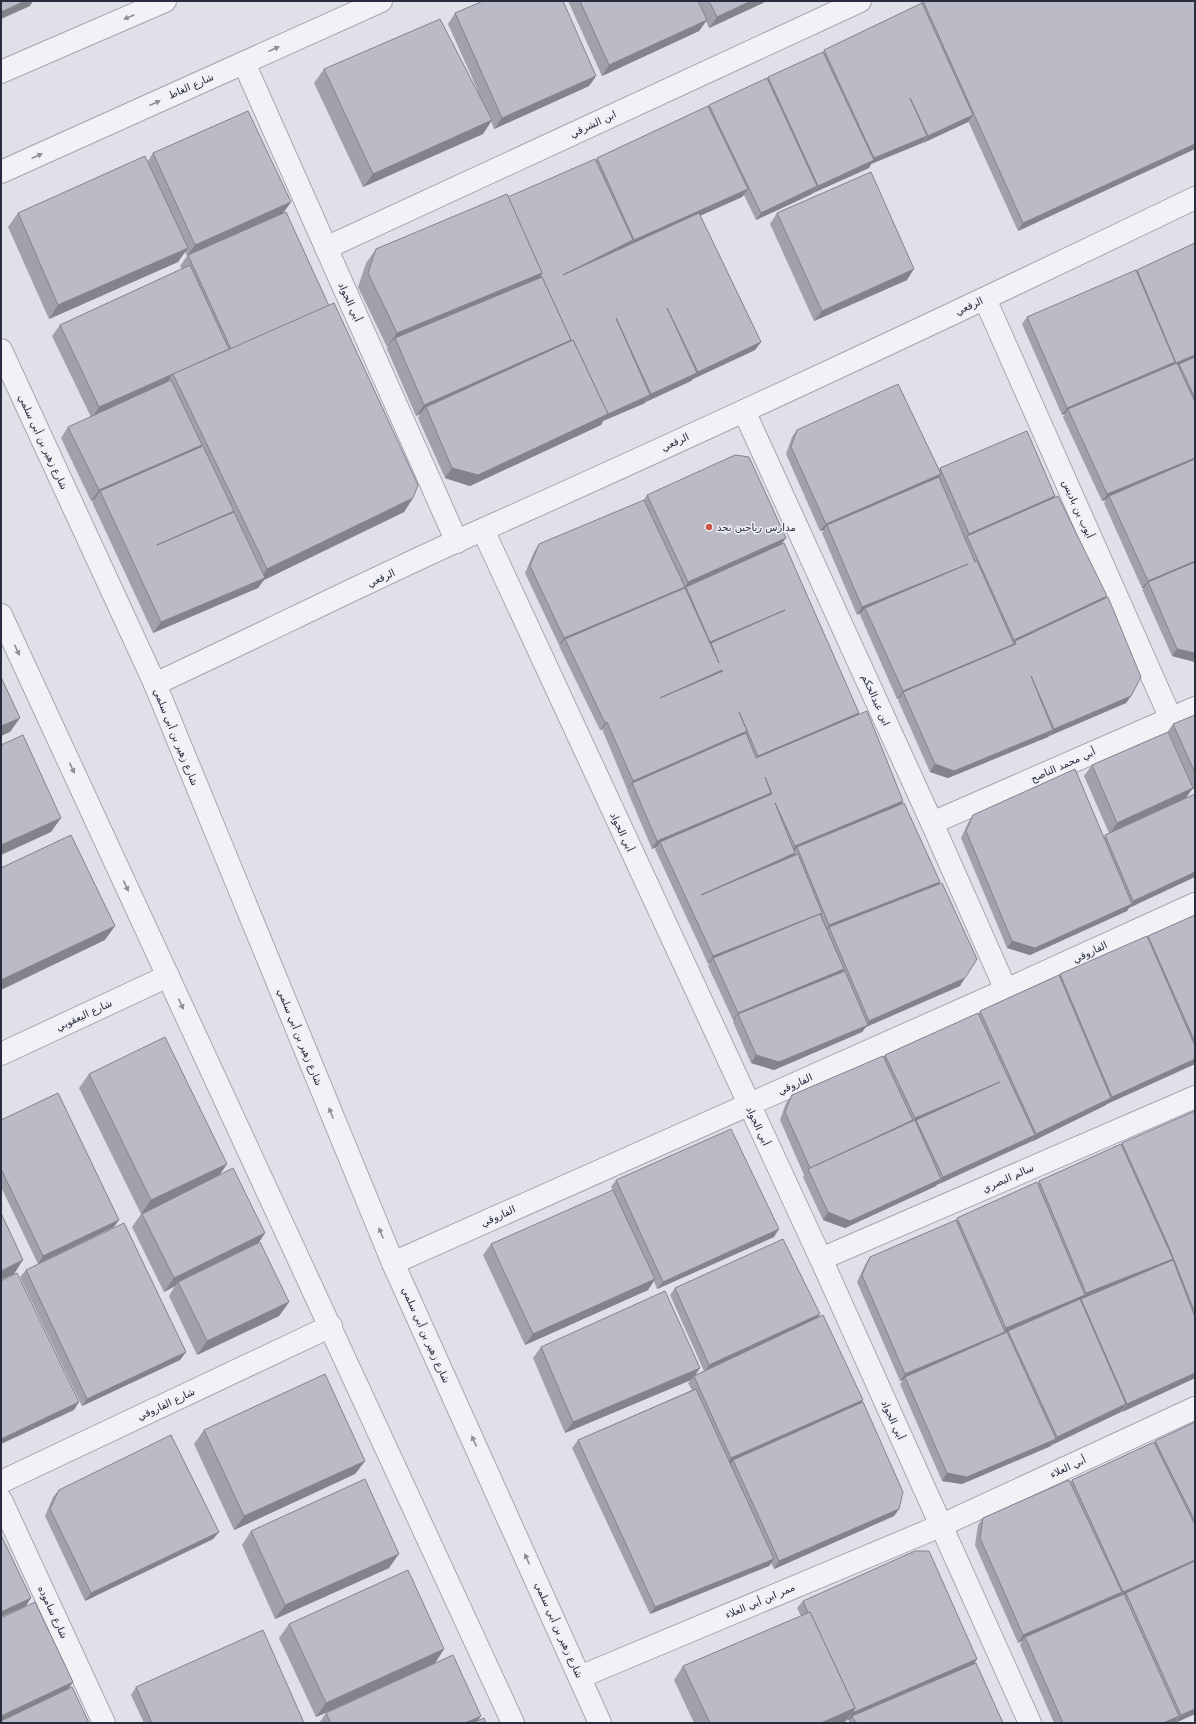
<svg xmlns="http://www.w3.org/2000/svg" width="1196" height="1724" font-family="'DejaVu Sans',Cairo,sans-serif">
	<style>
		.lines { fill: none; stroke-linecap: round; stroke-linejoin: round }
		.minor-casing { stroke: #a5a6b2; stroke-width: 24 }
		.tertiary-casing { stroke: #a5a6b2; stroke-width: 24 }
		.minor { stroke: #f2f2f6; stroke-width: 22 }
		.tertiary { stroke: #f2f2f6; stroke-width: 22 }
		.wall { fill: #a0a1ab }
		.shaded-wall { fill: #82838b }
		.building { fill: #babbc7; stroke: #82838b; fill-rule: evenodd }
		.oneway { fill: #8e8e9a }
		.poi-dot { fill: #c95848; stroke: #eff0f5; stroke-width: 1.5 }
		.labels { text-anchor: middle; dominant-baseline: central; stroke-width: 3; stroke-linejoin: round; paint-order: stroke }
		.street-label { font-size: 10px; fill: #292b3e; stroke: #eff0f5 }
		.poi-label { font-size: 10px; fill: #292b3e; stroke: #eff0f5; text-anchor: start }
	</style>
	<rect width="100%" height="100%" fill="#dfe0e8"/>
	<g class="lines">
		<defs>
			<g id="minor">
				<polyline points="244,63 457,542"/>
				<polyline points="326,248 860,1"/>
				<polyline points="985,299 1171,719"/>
				<polyline points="744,411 932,823 1006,990"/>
				<polyline points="483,530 821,1259 1030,1723"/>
				<path d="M155,684C256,637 356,587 457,541C705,431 950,316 1195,198"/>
				<polyline points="932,823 1195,708"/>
				<polyline points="1,1054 168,976"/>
				<polyline points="821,1259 1195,1097"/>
				<polyline points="393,1263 1006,990 1195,904"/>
				<polyline points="1,1482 331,1326"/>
				<polyline points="1,1500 104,1723"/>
				<polyline points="580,1677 940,1526 1195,1408"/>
			</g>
			<g id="tertiary">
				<polyline points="1,72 165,1"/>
				<polyline points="1,172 381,1"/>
				<polyline points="1,350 155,684 393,1263 600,1723"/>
				<polyline points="1,615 513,1723"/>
			</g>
		</defs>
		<use href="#minor" class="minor-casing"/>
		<use href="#tertiary" class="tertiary-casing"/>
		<use href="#minor" class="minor"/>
		<use href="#tertiary" class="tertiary"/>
	</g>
	<g class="wall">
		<polygon points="568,1 767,1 709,28 706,21 699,31 602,76"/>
		<polygon points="922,1 1195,1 1195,149 1018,231 968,121 968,122 923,143 923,142 922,143 871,164 869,168 813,193 813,192 812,194 756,220 744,195 742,197 700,216 761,342 755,350 693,379 691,381 646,401 645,403 603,421 601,425 470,486 445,478 418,418 420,414 416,416 387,349 388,346 387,347 358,287 366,263 376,249 508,197 596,160 597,158 708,106 709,105 767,78 768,77 823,52 824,50 920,4"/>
		<polygon points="455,13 596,76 589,86 494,129 491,121 483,134 363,187 314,83 324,69 478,91 448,24"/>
		<polygon points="153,153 291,202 283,213 413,498 404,512 264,580 258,588 153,633 92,502 94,500 91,501 61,438 68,427 91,417 52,336 60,325 182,269 180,266 187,256 185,252 178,262 49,319 8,227 18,213 148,161"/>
		<polygon points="777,213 907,280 814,321 770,224"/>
		<polygon points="1195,243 1195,662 1172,656 1142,589 1144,588 1142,588 1104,503 1106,500 1102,501 1063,417 1065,414 1062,415 1022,324 1027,317 1136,271 1137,270"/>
		<polygon points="797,430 939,470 940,468 1055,496 1054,498 1105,598 1131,696 1126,703 1049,736 1048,737 948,778 930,772 898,700 900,698 897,699 860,615 861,613 857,615 822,533 824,530 820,531 786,454 792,437"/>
		<polygon points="647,495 782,544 859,713 857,715 903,801 902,804 940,882 938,884 960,986 866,1027 862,1032 774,1070 751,1063 733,1022 734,1020 733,1020 708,966 710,963 708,964 655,849 657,847 652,849 627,790 629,788 627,789 602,729 600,730 559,646 561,644 559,645 525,573 534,552 539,544 643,501"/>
		<polygon points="1195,715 1195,793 1168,731 1173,724"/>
		<polygon points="1092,765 1193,788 1186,798 1195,794 1127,911 1030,955 1007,948 961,838 968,823 973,815 1104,837 1105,835 1109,833 1084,776"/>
		<polygon points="1195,915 1195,1064 1107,1104 1106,1105 1031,1142 1031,1141 1030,1142 937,1184 936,1186 845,1228 823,1220 803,1177 804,1175 780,1120 786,1103 792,1095 884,1056 885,1055 979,1013 980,1011 1059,975 1060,974 1147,937 1148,936"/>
		<polygon points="89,1074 227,1164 219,1176 265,1233 258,1243 289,1302 279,1316 197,1355 169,1296 175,1286 164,1292 132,1227 141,1214 79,1088"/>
		<polygon points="1195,1111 1195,1378 1122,1412 1121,1410 1121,1412 1052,1444 1051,1446 962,1484 942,1481 900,1384 903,1380 900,1381 857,1282 865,1265 870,1257 956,1220 957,1218 1038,1183 1039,1181 1121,1144 1122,1143"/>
		<polygon points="1,1120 119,1220 38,1264 1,1187"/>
		<polygon points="616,1180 774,1237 657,1289 654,1281 648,1290 525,1345 483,1255 491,1244 613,1191 611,1187"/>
		<polygon points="26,1270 186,1352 180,1360 82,1406 20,1277"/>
		<polygon points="675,1288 818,1318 863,1400 861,1403 899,1509 894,1516 774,1569 771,1563 769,1566 650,1614 572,1448 578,1440 692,1390 688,1383 691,1380 565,1433 533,1358 541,1347 696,1375 704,1371 670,1295"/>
		<polygon points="1195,1422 1195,1714 1175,1723 1175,1722 1174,1723 1054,1723 1020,1645 1022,1641 1018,1643 975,1545 978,1525 983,1518 1070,1482 1072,1480 1154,1443 1155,1441"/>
		<polygon points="204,1430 365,1461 355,1474 234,1530 194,1444"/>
		<polygon points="59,1490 219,1532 213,1539 85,1601 45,1516 53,1497"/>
		<polygon points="251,1531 389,1568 275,1619 242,1545"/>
		<polygon points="803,1601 973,1665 1003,1723 848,1723 850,1719 847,1720 845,1722 843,1723 694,1723 674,1680 683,1666 801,1616 797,1608"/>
		<polygon points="289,1624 444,1649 435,1663 316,1717 279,1638"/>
		<polygon points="136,1687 304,1723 144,1723 131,1695"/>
		<polygon points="326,1713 478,1720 486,1723 319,1723"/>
	</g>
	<g class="shaded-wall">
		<polygon points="25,1 33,1 30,6 1,19 1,12"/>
		<polygon points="751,1 767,1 709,28 717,17"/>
		<polygon points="707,20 699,31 602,76 609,65"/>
		<polygon points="596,76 589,86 494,129 502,118"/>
		<polygon points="973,115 968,122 923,143 928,136"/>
		<polygon points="492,120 483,134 363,187 373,174"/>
		<polygon points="927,136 922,143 871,164 869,168 813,193 818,186 871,161 874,158"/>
		<polygon points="1195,144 1195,149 1018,231 1023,223"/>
		<polygon points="817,186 812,194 756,220 761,213"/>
		<polygon points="748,189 742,197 629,247 634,240"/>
		<polygon points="291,202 283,213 187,256 195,245"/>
		<polygon points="633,240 628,248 563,275"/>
		<polygon points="188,248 178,262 49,319 58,305"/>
		<polygon points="914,269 907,280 814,321 822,311"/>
		<polygon points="542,273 533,287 395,338 388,346 387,347 397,333"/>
		<polygon points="571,340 564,351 426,407 420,414 416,416 424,405"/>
		<polygon points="761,342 755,350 693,379 691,381 646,402 651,394 696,373 698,372"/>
		<polygon points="1195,355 1195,360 1179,364 1176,368 1171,370 1176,363"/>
		<polygon points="1175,362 1170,370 1068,409 1065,414 1062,415 1067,408"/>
		<polygon points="172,375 165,386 92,418 99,407"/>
		<polygon points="650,395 645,403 603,421 601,425 470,486 445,478 452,468 605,415"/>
		<polygon points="202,445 195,456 100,491 94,500 91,501 99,490"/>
		<polygon points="1195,458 1195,463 1109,496 1106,500 1102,501 1107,494"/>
		<polygon points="941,474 936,482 827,525 824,530 820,531 826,524"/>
		<polygon points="1055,496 1050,504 967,537 969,534"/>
		<polygon points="413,498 404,512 264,580 258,588 153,633 161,622 259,580 267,569"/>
		<polygon points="234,511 226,522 157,545"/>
		<polygon points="786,538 778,549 686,587 681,593 688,582"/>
		<polygon points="1195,561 1195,566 1148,582 1144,588 1142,588 1148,581"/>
		<polygon points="968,564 865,608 861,613 857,615 862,607"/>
		<polygon points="685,587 680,594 565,639 561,644 559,645 564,638"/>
		<polygon points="1107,596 1101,604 1015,641 1012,645 1014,644 1009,651 903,692 900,698 897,699 903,691 1010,646 1014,640"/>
		<polygon points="785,610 711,643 707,648 705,649 710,642"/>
		<polygon points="1177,649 1195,653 1195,662 1172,656"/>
		<polygon points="722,670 717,678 660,698"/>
		<polygon points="1131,696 1126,703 1049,736 1054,729"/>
		<polygon points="859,713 853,720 753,763 758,756"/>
		<polygon points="20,718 10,732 1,736 1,726"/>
		<polygon points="607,722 602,729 600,730 605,723"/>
		<polygon points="1053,730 1048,737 948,778 930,772 935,764"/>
		<polygon points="747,731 742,739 632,783 629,788 627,789 633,781"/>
		<polygon points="1193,788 1185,799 1110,834 1117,823"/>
		<polygon points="771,793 765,801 660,842 657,847 652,849 657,841"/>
		<polygon points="903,801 898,809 797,847 794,852 790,854 795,846"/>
		<polygon points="61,818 51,832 1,855 1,845"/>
		<polygon points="795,853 790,861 701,895"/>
		<polygon points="1195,872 1195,877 1129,908 1127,911 1030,955 1007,948 1012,941 1131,904 1133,901"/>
		<polygon points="940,882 935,889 829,927 826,932 824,933 829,925"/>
		<polygon points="822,913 817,920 713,958 710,963 708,964 713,956"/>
		<polygon points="115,926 105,940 1,990 1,980"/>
		<polygon points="844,969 839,977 738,1014 734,1020 733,1020 738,1013"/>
		<polygon points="965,978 960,986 866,1027 862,1032 774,1070 751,1063 756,1055 865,1026 869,1021"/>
		<polygon points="1195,1059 1195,1064 1107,1104 1106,1105 1031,1142 1036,1134 1111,1098 1112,1097"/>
		<polygon points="1000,1082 916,1120 913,1124 910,1125 915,1118"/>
		<polygon points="913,1120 907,1127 808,1170 810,1168"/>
		<polygon points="1035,1135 1030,1142 937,1185 943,1177"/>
		<polygon points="227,1164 217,1178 141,1214 151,1200"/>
		<polygon points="941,1179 936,1186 845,1228 823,1220 828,1212"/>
		<polygon points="119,1220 114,1227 38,1264 43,1256"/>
		<polygon points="779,1229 774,1237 657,1289 663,1282"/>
		<polygon points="265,1233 256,1247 178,1282 175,1286 164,1292 174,1278"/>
		<polygon points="1173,1259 1168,1266 1081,1301 1081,1299 1077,1304 1008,1331 1006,1334 905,1377 903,1380 900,1381 905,1374 1003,1333 1006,1328 1085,1295 1086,1293"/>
		<polygon points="23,1260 14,1274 1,1280 1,1271"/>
		<polygon points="655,1279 648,1290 525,1345 533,1334"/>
		<polygon points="289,1302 279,1316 197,1355 207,1341"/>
		<polygon points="820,1314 815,1322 704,1372 709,1365"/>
		<polygon points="186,1352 180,1360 82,1406 87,1399"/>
		<polygon points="700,1368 694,1377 694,1376 691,1380 565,1433 573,1422"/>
		<polygon points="1195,1373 1195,1378 1122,1412 1127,1404"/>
		<polygon points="863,1400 858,1408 733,1460 731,1464 726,1466 731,1458"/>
		<polygon points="79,1402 74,1410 1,1444 1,1439"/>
		<polygon points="1126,1404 1121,1412 1052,1445 1057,1437"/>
		<polygon points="1056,1439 1051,1446 962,1484 942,1481 947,1473"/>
		<polygon points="365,1461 355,1474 234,1530 244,1516"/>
		<polygon points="899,1509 894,1516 774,1569 779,1561"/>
		<polygon points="219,1532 213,1539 85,1601 91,1593"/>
		<polygon points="399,1554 389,1568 275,1619 285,1605"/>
		<polygon points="774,1559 769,1566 650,1614 655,1607"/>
		<polygon points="1195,1560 1195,1565 1126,1593 1123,1597 1118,1599 1123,1592"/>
		<polygon points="1122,1592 1117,1600 1025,1637 1022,1641 1018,1643 1023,1635"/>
		<polygon points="31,1598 26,1606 1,1617 1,1612"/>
		<polygon points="444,1649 435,1663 316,1717 326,1703"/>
		<polygon points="977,1659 972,1667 852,1716 851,1719 847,1721 852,1713"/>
		<polygon points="73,1682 68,1690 1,1721 1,1716"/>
		<polygon points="855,1708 845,1722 843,1723 821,1723"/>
		<polygon points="1195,1709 1195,1714 1175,1723 1181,1715"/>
		<polygon points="481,1716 476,1723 465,1723"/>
		<polygon points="1179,1716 1174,1723 1163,1723"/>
	</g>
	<g class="building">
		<polygon points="1,1 25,1 1,12"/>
		<polygon points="483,1 563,1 596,76 502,118 455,13"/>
		<polygon points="580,1 698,1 707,20 609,65"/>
		<polygon points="709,1 751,1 717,17"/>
		<polygon points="923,1 1195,1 1195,144 1023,223"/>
		<polygon points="922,3 973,115 928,136 910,98 927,136 874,158 824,50"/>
		<polygon points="440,19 492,120 373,174 324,69"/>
		<polygon points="823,52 874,160 818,186 768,77"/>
		<polygon points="767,78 817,186 761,213 709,105"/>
		<polygon points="708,106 748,189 634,240 597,158"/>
		<polygon points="248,111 291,202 195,245 153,153"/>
		<polygon points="145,156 188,248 58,305 18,213"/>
		<polygon points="595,159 633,240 563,275 699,213 761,342 698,372 667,308 697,373 651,394 616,318 650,395 608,414 573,340 571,342 571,340 542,277 540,278 540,277 542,273 508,197"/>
		<polygon points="871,172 914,269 822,311 777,213"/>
		<polygon points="507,194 542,273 397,333 368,273 376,249"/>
		<polygon points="286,212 329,306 231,349 188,255"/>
		<polygon points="1195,243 1195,355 1176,363 1137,270"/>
		<polygon points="190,265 229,349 99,407 60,325"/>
		<polygon points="1136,270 1175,362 1067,408 1027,317"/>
		<polygon points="542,277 571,340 424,405 395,338"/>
		<polygon points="334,303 418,485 413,498 267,569 173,374"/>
		<polygon points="573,340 608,414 478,475 452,468 426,407"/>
		<polygon points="1195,357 1195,398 1179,364"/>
		<polygon points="1177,363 1195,402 1195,458 1107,494 1068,409"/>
		<polygon points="171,380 202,445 99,490 68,427"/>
		<polygon points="898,384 941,474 826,524 791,447 797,430"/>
		<polygon points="1027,431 1055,496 969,534 940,468"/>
		<polygon points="203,446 234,511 157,545 234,512 265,578 161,622 100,491"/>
		<polygon points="735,455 749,457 786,538 688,582 647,495"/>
		<polygon points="1195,459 1195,561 1148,581 1109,496"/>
		<polygon points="939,477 975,562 977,561 1014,644 903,691 865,608 968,564 862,607 827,525"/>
		<polygon points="1058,496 1107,596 1014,640 967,536"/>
		<polygon points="644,500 685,587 564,638 530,566 539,544"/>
		<path d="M784,543L859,713L758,756L739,712L747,731L633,781L607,722L605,723L565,639L685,588L719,663L711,643L785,610L710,642L686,587ZM722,670L723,671L660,698Z"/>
		<polygon points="1195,562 1195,653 1177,649 1148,582"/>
		<polygon points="1108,597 1141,677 1131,696 1054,729 1031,676 1053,730 954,771 935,764 903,692 1016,644 1015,641"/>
		<polygon points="1,677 20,718 1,726"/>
		<polygon points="867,711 903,801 795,846 775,803 795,853 701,895 798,854 822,913 713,956 660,842 772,794 765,777 771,793 657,841 632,783 746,733 756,758"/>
		<polygon points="1195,715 1195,773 1173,724"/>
		<polygon points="1168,732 1193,788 1117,823 1092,765"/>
		<polygon points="23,735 61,818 1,845 1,745"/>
		<polygon points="1075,769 1132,904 1035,948 1012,941 966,831 973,815"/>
		<polygon points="1195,794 1195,872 1133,901 1105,835"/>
		<polygon points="904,803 940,882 829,925 797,847"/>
		<polygon points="71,835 115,926 1,980 1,868"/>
		<polygon points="942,883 977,959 965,978 869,1021 829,927"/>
		<polygon points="820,914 844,969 738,1013 713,958"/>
		<polygon points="1195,915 1195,1042 1148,936"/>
		<polygon points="1147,936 1195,1046 1195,1059 1112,1097 1060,974"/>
		<polygon points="845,971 868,1025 779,1062 756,1055 738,1014"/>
		<polygon points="1059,975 1111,1098 1036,1134 980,1011"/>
		<polygon points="978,1013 1035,1135 943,1177 916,1120 1000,1082 915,1118 885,1055"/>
		<polygon points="165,1037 227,1164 151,1200 89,1074"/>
		<polygon points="883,1056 913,1120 810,1168 785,1112 792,1095"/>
		<polygon points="58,1093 119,1220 43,1256 1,1169 1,1120"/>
		<polygon points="1195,1111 1195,1313 1168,1245 1122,1143"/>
		<polygon points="915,1120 941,1179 850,1221 828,1212 808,1169"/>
		<polygon points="731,1129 779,1229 663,1282 616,1180"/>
		<polygon points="1121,1144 1173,1259 1086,1293 1039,1181"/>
		<polygon points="233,1168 265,1233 174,1278 142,1214"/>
		<polygon points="1037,1182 1085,1295 1006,1328 957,1218"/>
		<polygon points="613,1190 655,1279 533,1334 491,1244"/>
		<polygon points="1,1213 23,1260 1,1271"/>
		<polygon points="956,1220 1005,1332 905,1374 862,1275 870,1257"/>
		<polygon points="124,1223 186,1352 87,1399 26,1270"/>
		<polygon points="783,1239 820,1314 709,1365 675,1288"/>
		<polygon points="260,1242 289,1302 207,1341 178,1282"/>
		<polygon points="1173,1260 1195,1317 1195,1373 1127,1404 1081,1299"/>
		<polygon points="17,1273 79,1402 1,1439 1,1281"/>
		<polygon points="665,1291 700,1368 573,1422 541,1347"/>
		<polygon points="1080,1299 1126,1404 1057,1437 1008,1331"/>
		<polygon points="823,1315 863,1400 731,1458 694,1376"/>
		<polygon points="1007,1332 1056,1439 967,1477 947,1473 905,1377"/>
		<polygon points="325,1374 365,1461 244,1516 204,1430"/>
		<polygon points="696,1389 774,1559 655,1607 578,1440"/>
		<polygon points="863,1402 903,1492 899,1509 779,1561 733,1460"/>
		<polygon points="1195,1422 1195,1521 1155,1441"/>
		<polygon points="171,1435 219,1532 91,1593 50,1509 59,1490"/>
		<polygon points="1154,1442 1195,1525 1195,1560 1123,1592 1072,1480"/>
		<polygon points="365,1479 399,1554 285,1605 251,1531"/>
		<polygon points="1069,1480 1122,1592 1023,1635 980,1538 983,1518"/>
		<polygon points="1,1535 31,1598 1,1612"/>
		<polygon points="915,1551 929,1551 977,1659 852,1713 855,1708 810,1612 808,1613 803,1601"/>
		<polygon points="1195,1561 1195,1709 1181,1715 1126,1593"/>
		<polygon points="408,1570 444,1649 326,1703 289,1624"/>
		<polygon points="1124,1594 1179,1716 1163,1723 1063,1723 1025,1637"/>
		<polygon points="35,1602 73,1682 1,1716 1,1618"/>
		<polygon points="810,1612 855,1708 821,1723 710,1723 683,1666"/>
		<polygon points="263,1630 304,1723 152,1723 136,1687"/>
		<polygon points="453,1655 481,1716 465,1723 331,1723 326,1713"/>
		<polygon points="976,1663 1003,1723 861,1723 860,1722 856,1723 852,1716"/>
		<polygon points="72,1687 89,1723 1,1723 1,1721"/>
		<polygon points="484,1718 486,1723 472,1723"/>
	</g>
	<defs><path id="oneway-solid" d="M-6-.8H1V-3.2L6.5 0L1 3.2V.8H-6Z"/></defs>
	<g class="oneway">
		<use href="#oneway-solid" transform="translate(129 17) rotate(157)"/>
		<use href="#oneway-solid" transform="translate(274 49) rotate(-24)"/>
		<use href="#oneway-solid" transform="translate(155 103) rotate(-24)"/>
		<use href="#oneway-solid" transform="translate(37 156) rotate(-24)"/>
		<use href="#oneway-solid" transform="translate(17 650) rotate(65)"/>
		<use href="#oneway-solid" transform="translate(72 768) rotate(65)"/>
		<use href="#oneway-solid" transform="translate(126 886) rotate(65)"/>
		<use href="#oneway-solid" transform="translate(181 1004) rotate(65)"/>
		<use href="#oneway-solid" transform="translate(331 1113) rotate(-112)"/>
		<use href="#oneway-solid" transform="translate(381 1233) rotate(-112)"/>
		<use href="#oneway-solid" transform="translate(474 1441) rotate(-114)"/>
		<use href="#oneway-solid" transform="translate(527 1559) rotate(-114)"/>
	</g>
	<circle class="poi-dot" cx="709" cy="527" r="4"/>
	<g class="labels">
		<g class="street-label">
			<text transform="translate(191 86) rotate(-24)">شارع الغاط</text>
			<text transform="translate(593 124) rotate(-25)">ابن الشرقي</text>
			<text transform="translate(350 302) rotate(66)">أبي الجواد</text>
			<text transform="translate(969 306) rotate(-25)">الرقعي</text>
			<text transform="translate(43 442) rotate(65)">شارع زهير بن أبي سلمي</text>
			<text transform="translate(675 442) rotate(-25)">الرقعي</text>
			<text transform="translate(1078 509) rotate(66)">أيوب بن باديس</text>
			<text transform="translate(381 578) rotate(-25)">الرقعي</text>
			<text transform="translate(876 700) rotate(66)">ابن عبدالحكم</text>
			<text transform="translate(176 737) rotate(68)">شارع زهير بن أبي سلمي</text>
			<text transform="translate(1063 765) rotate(-24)">أبي محمد الناصح</text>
			<text transform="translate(622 832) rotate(65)">أبي الجواد</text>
			<text transform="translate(1090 952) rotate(-25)">الفاروقي</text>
			<text transform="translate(84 1015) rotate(-25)">شارع اليعقوبي</text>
			<text transform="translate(300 1037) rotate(68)">شارع زهير بن أبي سلمي</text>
			<text transform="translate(795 1084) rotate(-24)">الفاروقي</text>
			<text transform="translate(758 1126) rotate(65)">أبي الجواد</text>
			<text transform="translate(1008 1178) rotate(-24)">سالم البصري</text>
			<text transform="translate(498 1216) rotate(-24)">الفاروقي</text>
			<text transform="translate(426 1335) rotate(66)">شارع زهير بن أبي سلمي</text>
			<text transform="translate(166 1404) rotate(-25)">شارع الفاروقي</text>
			<text transform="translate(893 1420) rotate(66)">أبي الجواد</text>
			<text transform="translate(1068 1467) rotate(-25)">أبي العلاء</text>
			<text transform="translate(760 1601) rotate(-23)">ممر ابن أبي العلاء</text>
			<text transform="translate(53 1612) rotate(65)">شارع ساموده</text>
			<text transform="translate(559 1630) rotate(66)">شارع زهير بن أبي سلمي</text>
		</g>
		<g class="poi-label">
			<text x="717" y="527">مدارس رياحين نجد</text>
		</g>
	</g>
	<rect width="1196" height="1724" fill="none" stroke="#292b3e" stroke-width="4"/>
</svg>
